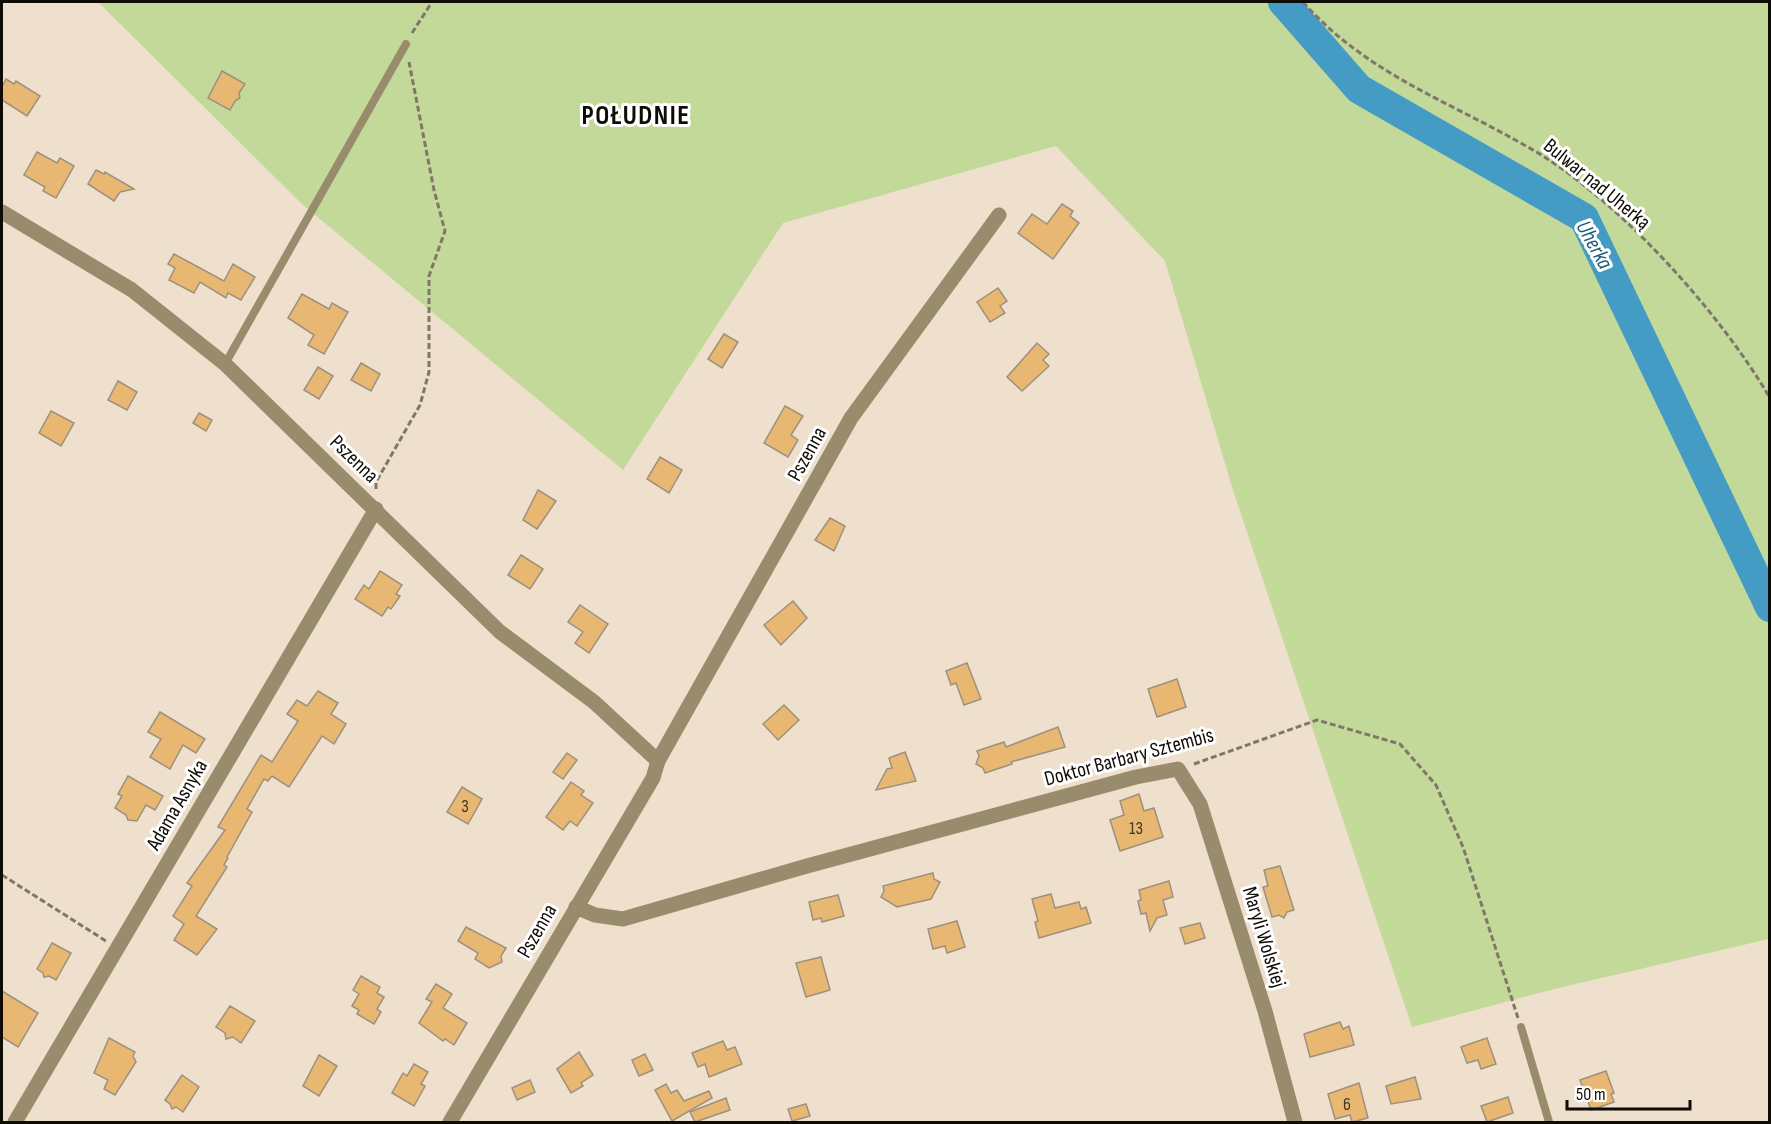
<svg xmlns="http://www.w3.org/2000/svg" width="1771" height="1124" font-family="'Sofia Sans Condensed',sans-serif">
	<style>
		.green { fill: #c2d99a }
		.lines { fill: none; stroke-linecap: round; stroke-linejoin: round }
		.river { stroke: #449bc4; stroke-width: 30 }
		.building { fill: #e8b873; stroke: #9d907e; stroke-width: 1.5 }
		.path { stroke: #80776a; stroke-width: 3; stroke-dasharray: 6 3; stroke-linecap: butt }
		.service { stroke: #998c6d; stroke-width: 8 }
		.minor { stroke: #998c6d; stroke-width: 15 }
		.labels { text-anchor: middle; dominant-baseline: central; stroke-width: 6; stroke-linejoin: round; paint-order: stroke }
		.number-label { font-size: 18px; fill: #453620 }
		.street-label { font-size: 21px; fill: #0f0b05; stroke: #fff }
		.water-label { font-size: 22px; font-style: italic; fill: #1b5d7a; stroke: #fff }
		.district-label { font-size: 27px; font-weight: bold; letter-spacing: 1.5px; fill: #0f0b05; stroke: #fff }
	</style>
	<rect width="100%" height="100%" fill="#efe0cd"/>
	<polygon class="green" points="98,2 1769,2 1769,939 1554,989 1412,1027 1232,487 1165,261 1056,146 783,223 623,470 303,205"/>
	<g class="lines">
		<polyline class="river" points="1283,2 1359,89 1584,218 1770,607"/>
	</g>
	<g class="building">
		<polygon points="222,71 245,84 239,93 240,98 235,101 230,110 208,98"/>
		<polygon points="6,79 14,84 16,81 40,96 27,116 2,100 2,87"/>
		<polygon points="37,152 57,163 60,158 74,166 56,198 43,191 45,187 24,175"/>
		<polygon points="96,170 104,174 105,172 134,189 120,192 114,201 88,184"/>
		<polygon points="1062,204 1073,211 1070,216 1079,223 1053,259 1018,233 1032,214 1047,224"/>
		<polygon points="174,254 224,281 233,264 255,277 241,300 228,293 226,298 200,282 194,293 169,280 175,268 168,264"/>
		<polygon points="998,288 1007,301 1000,306 1005,313 990,322 977,302"/>
		<polygon points="302,294 329,309 332,303 348,312 324,354 308,345 314,335 288,318"/>
		<polygon points="724,334 738,342 722,368 708,359"/>
		<polygon points="1037,343 1049,354 1043,360 1049,366 1022,391 1007,377"/>
		<polygon points="361,363 380,374 371,391 351,380"/>
		<polygon points="318,367 333,376 319,399 304,390"/>
		<polygon points="118,381 137,392 127,410 108,400"/>
		<polygon points="785,406 803,416 791,435 798,440 788,457 764,443"/>
		<polygon points="51,411 74,423 61,446 39,433"/>
		<polygon points="199,413 212,420 206,431 193,423"/>
		<polygon points="660,457 682,470 669,493 647,479"/>
		<polygon points="538,490 556,501 537,529 523,520"/>
		<polygon points="830,518 845,526 834,551 815,540"/>
		<polygon points="521,555 543,569 530,589 508,575"/>
		<polygon points="380,571 402,585 396,594 400,596 391,609 388,607 382,616 355,599 364,585 369,589"/>
		<polygon points="793,601 807,618 781,645 764,625"/>
		<polygon points="580,605 608,624 589,653 575,643 583,632 568,622"/>
		<polygon points="967,663 981,699 964,705 956,683 951,685 946,671"/>
		<polygon points="1177,679 1186,707 1157,717 1148,689"/>
		<polygon points="318,691 338,703 331,714 346,724 334,744 322,736 289,787 272,776 268,781 264,779 247,809 252,812 227,857 228,858 224,865 227,867 196,916 217,929 197,955 174,940 184,924 173,916 192,886 187,883 225,830 218,827 261,755 272,762 298,721 287,714 297,700 307,706"/>
		<polygon points="784,705 799,720 778,740 763,724"/>
		<polygon points="160,712 205,739 196,753 183,745 170,769 150,757 161,739 148,732"/>
		<polygon points="1058,727 1065,747 1011,762 1012,764 985,773 983,768 976,764 979,756 977,751 1004,742 1006,747"/>
		<polygon points="905,752 916,781 876,790 887,769 892,768 889,758"/>
		<polygon points="567,753 577,760 563,779 553,772"/>
		<polygon points="128,776 163,796 155,810 146,805 137,821 128,820 126,815 115,808 122,796 118,794"/>
		<polygon points="571,782 584,791 581,795 593,803 577,826 570,821 563,830 546,817"/>
		<polygon points="462,787 482,799 468,824 447,812"/>
		<polygon points="1139,794 1144,811 1154,808 1163,837 1120,851 1110,820 1124,815 1120,801"/>
		<polygon points="1280,866 1294,910 1287,912 1284,918 1279,915 1272,917 1263,887 1268,886 1264,870"/>
		<polygon points="933,873 934,879 940,882 931,899 897,907 881,897 884,891 883,886"/>
		<polygon points="1169,881 1173,897 1163,900 1167,915 1157,918 1150,931 1146,913 1141,914 1138,901 1141,900 1139,890"/>
		<polygon points="1051,894 1055,908 1079,902 1081,909 1086,907 1091,923 1039,938 1035,922 1038,921 1032,899"/>
		<polygon points="838,895 844,916 822,922 821,918 813,920 809,902"/>
		<polygon points="957,921 965,947 947,953 945,946 933,949 928,929"/>
		<polygon points="1200,923 1205,938 1185,944 1180,928"/>
		<polygon points="466,927 506,948 501,956 502,962 489,968 475,959 478,953 458,941"/>
		<polygon points="52,943 71,953 56,980 49,976 44,977 43,973 37,969"/>
		<polygon points="821,957 830,990 806,997 796,963"/>
		<polygon points="361,976 380,987 377,993 384,997 377,1009 381,1012 374,1024 357,1014 359,1010 352,1006 359,994 353,990"/>
		<polygon points="436,984 452,994 443,1008 467,1023 454,1045 445,1039 443,1041 419,1023 432,1002 426,999"/>
		<polygon points="2,991 38,1013 18,1047 2,1037"/>
		<polygon points="230,1006 255,1021 241,1043 233,1037 226,1039 225,1033 216,1027"/>
		<polygon points="1340,1022 1343,1029 1349,1026 1354,1045 1310,1057 1304,1034"/>
		<polygon points="109,1038 135,1052 133,1056 136,1062 115,1095 104,1089 108,1080 94,1073"/>
		<polygon points="1487,1038 1496,1064 1481,1069 1478,1060 1467,1063 1461,1047"/>
		<polygon points="723,1041 727,1050 735,1047 742,1064 709,1077 705,1064 698,1067 692,1053"/>
		<polygon points="579,1052 593,1075 581,1083 583,1086 571,1093 557,1069"/>
		<polygon points="645,1054 653,1070 639,1076 632,1060"/>
		<polygon points="319,1055 337,1066 319,1096 303,1086"/>
		<polygon points="414,1064 428,1072 421,1084 425,1086 414,1106 392,1093 403,1073 407,1076"/>
		<polygon points="1606,1071 1614,1093 1611,1094 1614,1102 1591,1110 1580,1080"/>
		<polygon points="182,1075 199,1087 183,1112 176,1107 172,1109 170,1104 165,1100"/>
		<polygon points="1415,1077 1421,1099 1391,1104 1386,1086"/>
		<polygon points="530,1080 535,1092 517,1100 512,1088"/>
		<polygon points="1359,1083 1368,1118 1352,1122 1350,1115 1335,1119 1328,1094"/>
		<polygon points="666,1084 671,1093 677,1090 684,1101 709,1091 712,1098 672,1121 655,1090"/>
		<polygon points="1508,1097 1513,1113 1487,1122 1481,1106"/>
		<polygon points="726,1098 730,1110 695,1122 690,1112"/>
		<polygon points="806,1104 810,1116 792,1121 788,1109"/>
	</g>
	<g class="lines">
		<g class="path">
			<path d="M1303,2C1366,73 1446,100 1526,146C1615,195 1719,311 1770,398"/>
			<polyline points="412,33 432,2"/>
			<polyline points="376,489 376,482 420,405 429,372 429,276 445,231 434,190 409,62"/>
			<polyline points="1194,764 1317,720 1400,744 1436,785 1463,847 1518,1018"/>
			<polyline points="2,875 106,941"/>
		</g>
		<g class="service">
			<polyline points="225,364 406,44"/>
			<polyline points="1521,1027 1549,1122"/>
		</g>
		<g class="minor">
			<polyline points="2,212 132,290 225,364 500,632 594,702 658,761"/>
			<polyline points="576,907 595,915 623,919 807,866 1136,777 1178,769 1200,804 1265,1011 1295,1122"/>
			<polyline points="15,1122 376,509"/>
			<polyline points="450,1122 653,778 658,761 851,418 999,215"/>
		</g>
	</g>
	<g class="labels">
		<g class="number-label">
			<text x="465" y="806">3</text>
			<text x="1136" y="828">13</text>
			<text x="1347" y="1104">6</text>
		</g>
		<g class="street-label">
			<text transform="translate(1597 184) rotate(39)">Bulwar nad Uherką</text>
			<text transform="translate(807 454) rotate(-61)">Pszenna</text>
			<text transform="translate(354 459) rotate(44)">Pszenna</text>
			<text transform="translate(1129 757) rotate(-15)">Doktor Barbary Sztembis</text>
			<text transform="translate(177 805) rotate(-60)">Adama Asnyka</text>
			<text transform="translate(537 931) rotate(-60)">Pszenna</text>
			<text transform="translate(1264 937) rotate(73)">Maryli Wolskiej</text>
		</g>
		<g class="water-label">
			<text transform="translate(1594 245) rotate(61)">Uherka</text>
		</g>
		<g class="district-label">
			<text x="636" y="116">POŁUDNIE</text>
		</g>
	</g>
	<rect width="1771" height="1124" fill="none" stroke="#0f0b05" stroke-width="6"/>
	<path d="M1567 1100v9h123v-9" fill="none" stroke="#0f0b05" stroke-width="3"/>
	<text x="1576" y="1100" font-size="18" fill="#0f0b05" stroke="#ffffff" stroke-width="4.5" paint-order="stroke">50 m</text>
</svg>
